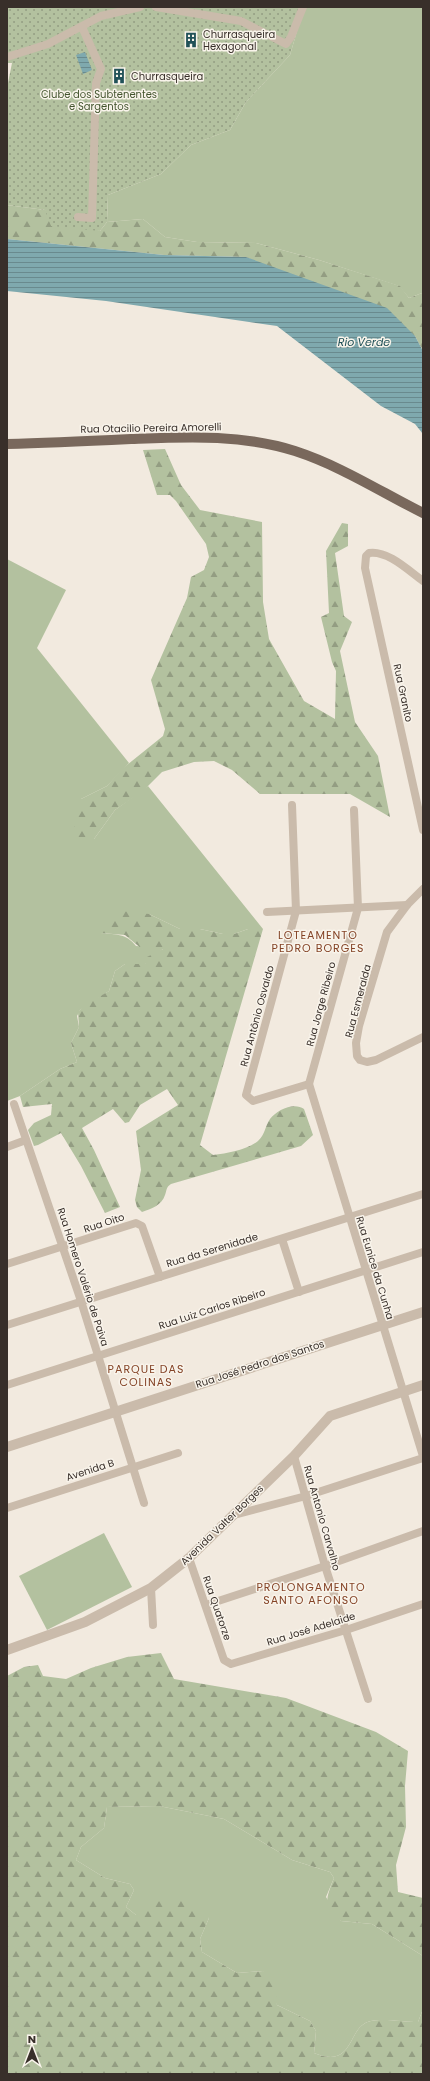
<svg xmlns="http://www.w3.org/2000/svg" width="430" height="2081" font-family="Poppins,sans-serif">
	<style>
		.grass { fill: #b3c19f }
		.forest { fill: url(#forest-firs) }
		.park { fill: url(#park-dots) }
		.water { fill: url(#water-rules) }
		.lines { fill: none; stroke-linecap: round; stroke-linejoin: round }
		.minor { stroke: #cabbab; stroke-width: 8 }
		.tertiary { stroke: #cabbab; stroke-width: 10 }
		.primary { stroke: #79685c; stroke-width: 10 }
		.labels { text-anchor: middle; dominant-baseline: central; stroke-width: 3; stroke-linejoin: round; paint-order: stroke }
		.poi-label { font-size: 10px; fill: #382f2a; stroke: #f9f4eb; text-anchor: start }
		.park-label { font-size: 10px; fill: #44552f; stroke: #f9f4eb }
		.street-label { font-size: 10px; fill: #382f2a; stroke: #f9f4eb }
		.water-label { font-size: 11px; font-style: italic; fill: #215158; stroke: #f9f4eb }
		.neighbourhood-label { font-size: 11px; letter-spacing: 1px; fill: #844326; stroke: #f9f4eb }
	</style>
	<defs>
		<pattern id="forest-firs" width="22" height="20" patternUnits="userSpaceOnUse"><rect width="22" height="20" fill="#b3c19f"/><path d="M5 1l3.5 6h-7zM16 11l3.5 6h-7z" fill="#939d82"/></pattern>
		<pattern id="park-dots" width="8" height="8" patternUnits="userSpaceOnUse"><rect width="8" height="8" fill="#b3c19f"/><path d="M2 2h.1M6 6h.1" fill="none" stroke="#939d82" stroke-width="1.8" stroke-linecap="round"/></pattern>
		<pattern id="water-rules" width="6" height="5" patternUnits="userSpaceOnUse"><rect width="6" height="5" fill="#7fa9ae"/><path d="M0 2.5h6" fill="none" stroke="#698a8e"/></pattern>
	</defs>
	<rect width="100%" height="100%" fill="#f2eadf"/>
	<g class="grass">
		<polygon points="304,7 423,7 423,296 422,293 409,298 399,286 319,260 256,243 197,242 165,237 143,219 107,222 108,195 161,174 191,145 230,130 246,102 290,55"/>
		<path d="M7,559L66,590L37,648L129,763L107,786L81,799L94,839L115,810L148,786L263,929H248L234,934H223L200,929H180L149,914L101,933C117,935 126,933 136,946L164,948L145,964H125L115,971L109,991L80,1010L77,1016L79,1027L71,1043L77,1062L60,1069L20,1096L7,1101Z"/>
		<polygon points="104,1533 132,1587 47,1630 19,1576"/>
		<path d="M159,1806L224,1819L292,1860L330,1872L334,1878L326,1897L341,1921L372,1924L423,1956V2009L418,2022C404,2022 384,2018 371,2021C346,2026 356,2070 314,2053L316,2031L310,2021L277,2005L263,1971L237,1973L202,1952L200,1939L209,1918L158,1902L143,1915H136L126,1907L134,1890L130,1884L105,1878L76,1860L81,1847L104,1828L107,1807Z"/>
	</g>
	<g class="forest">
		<polygon points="7,205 45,210 100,231 107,222 143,219 165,237 197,242 256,243 319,260 400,286 409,298 422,293 423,351 415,336 246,257 164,255 7,239"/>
		<polygon points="165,449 181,485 200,510 262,522 263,602 269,639 304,701 335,719 336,671 332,662 321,617 329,613 326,551 342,523 348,524 348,546 335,553 344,616 352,622 340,651 355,722 378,756 390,817 350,794 260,794 232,770 214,761 194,762 162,772 143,791 115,810 94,839 74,841 74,821 81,799 107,786 122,769 163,736 165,729 151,680 187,598 191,577 204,570 209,557 206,544 176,501 170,495 157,495 143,450"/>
		<path d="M122,911L149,914L180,929H200L223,934H234L248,929H263L200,1145L213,1155C228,1153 246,1150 258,1141C265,1135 265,1126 270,1119C277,1110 294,1102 304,1109L313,1135L301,1146L171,1184C166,1187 167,1190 165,1195C162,1205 151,1209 142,1212L137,1207L135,1200L141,1170L136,1131L178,1105L167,1089L140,1105L129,1122L125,1123L113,1109L82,1128L94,1150L120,1207L105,1213L81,1166L61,1133L38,1145L34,1146L28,1130L34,1123L51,1115L52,1104L23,1107L20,1096L60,1069L77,1062L71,1043L79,1027L78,1012L85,1005L109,991L115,971L125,964H145L147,957L163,949H142L125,935L101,933L99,931L104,919Z"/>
		<path d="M161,1653L174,1679L286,1698L376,1732L408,1751L405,1786L406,1827L396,1865L398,1892L423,1898V1956L372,1924L341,1921C322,1905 326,1899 334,1878L330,1872L292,1860L224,1819L159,1806L107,1807L104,1828L81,1847L76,1860L105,1878L130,1884L134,1890L126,1907L136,1915C147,1915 150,1905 159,1901C174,1896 202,1905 209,1918L200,1939L202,1952L237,1973L263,1971L274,1976L277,2005L310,2021L316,2031L314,2053C356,2070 346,2026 371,2021C384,2018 404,2022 418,2022L423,2009V2074H7V1676L24,1667L38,1665L43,1676L66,1679L91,1668L127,1657Z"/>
	</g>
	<polygon class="park" points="7,7 304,7 290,55 246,102 230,130 191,145 161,174 108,195 107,222 100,231 51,226 45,210 7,205 7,88 12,63 7,63"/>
	<g class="water">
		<polygon points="85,52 92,70 83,74 76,55"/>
		<polygon points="7,239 164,255 246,257 387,308 415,336 423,351 423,434 415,424 381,406 277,326 106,301 7,291"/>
	</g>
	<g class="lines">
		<g class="minor">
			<polyline points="156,7 241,21 286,44 291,37 303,7"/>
			<polyline points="7,57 48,44 101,16 140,7"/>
			<polyline points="78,217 92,218 96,83 101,69 82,27"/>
			<path d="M423,581C409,571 388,550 369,553L366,556L365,568L423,830"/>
			<polyline points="292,805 296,911 246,1095 253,1101 309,1084"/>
			<polyline points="423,889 407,905 387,932 359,1026 356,1043 357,1056 360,1060 367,1062 376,1060 423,1037"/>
			<polyline points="267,912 407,905"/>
			<polyline points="309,1084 423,1456"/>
			<polyline points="309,1084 358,908 354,810"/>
			<polyline points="14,1104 81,1301 144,1503"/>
			<polyline points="7,1147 26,1140"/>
			<polyline points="282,1239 299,1292"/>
			<polyline points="7,1264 136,1223 142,1226 160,1277"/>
			<polyline points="7,1325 423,1194"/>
			<polyline points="7,1385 423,1252"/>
			<polyline points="294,1456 325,1566 368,1699"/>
			<polyline points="7,1508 178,1453"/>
			<polyline points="234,1515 306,1496 423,1458"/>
			<polyline points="189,1558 224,1660 231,1664 346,1630 423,1604"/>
			<polyline points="151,1588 153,1625"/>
			<polyline points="206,1605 325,1566 423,1531"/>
		</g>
		<g class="tertiary">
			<polyline points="7,1447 423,1312"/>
			<polyline points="7,1650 85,1622 151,1588 189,1558 294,1456 330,1416 423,1385"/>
		</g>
		<path class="primary" d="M7,444C48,443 90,441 131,439C186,437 242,434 295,451C341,466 381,492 423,513"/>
	</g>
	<defs>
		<symbol id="building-bare" viewBox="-9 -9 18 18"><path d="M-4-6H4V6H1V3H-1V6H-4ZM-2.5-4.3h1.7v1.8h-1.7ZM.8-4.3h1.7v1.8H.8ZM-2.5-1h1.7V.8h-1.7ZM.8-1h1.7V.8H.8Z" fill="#215158" stroke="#f9f4eb" stroke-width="2.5" paint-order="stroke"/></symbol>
	</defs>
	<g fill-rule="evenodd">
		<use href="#building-bare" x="180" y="29" width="22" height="22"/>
		<use href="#building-bare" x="108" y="65" width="22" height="22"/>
	</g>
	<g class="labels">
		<g class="poi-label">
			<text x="203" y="34">Churrasqueira<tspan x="203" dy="12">Hexagonal</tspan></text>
			<text x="131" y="76">Churrasqueira</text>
		</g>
		<g class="park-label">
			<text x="99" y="94">Clube dos Subtenentes<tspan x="99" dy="12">e Sargentos</tspan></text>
		</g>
		<g class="street-label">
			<text transform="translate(151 428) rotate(-1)">Rua Otacilio Pereira Amorelli</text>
			<text transform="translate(403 693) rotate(78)">Rua Granito</text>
			<text transform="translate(358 1001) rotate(-75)">Rua Esmeralda</text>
			<text transform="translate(321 1004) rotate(-75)">Rua Jorge Ribeiro</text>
			<text transform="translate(257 1016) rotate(-75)">Rua Antônio Osvaldo</text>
			<text transform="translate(104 1223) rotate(-18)">Rua Oito</text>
			<text transform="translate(212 1250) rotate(-17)">Rua da Serenidade</text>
			<text transform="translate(375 1268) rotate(73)">Rua Eunice da Cunha</text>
			<text transform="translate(83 1277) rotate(72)">Rua Homero Valério de Paiva</text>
			<text transform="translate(212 1309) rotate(-18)">Rua Luiz Carlos Ribeiro</text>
			<text transform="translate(260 1364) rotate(-18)">Rua José Pedro dos Santos</text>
			<text transform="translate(90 1470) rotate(-18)">Avenida B</text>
			<text transform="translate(322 1518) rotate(74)">Rua Antonio Carvalho</text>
			<text transform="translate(222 1525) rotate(-44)">Avenida Valter Borges</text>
			<text transform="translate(217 1608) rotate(71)">Rua Quatorze</text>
			<text transform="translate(311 1629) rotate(-17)">Rua José Adelaide</text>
		</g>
		<g class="water-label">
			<text x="364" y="342">Rio Verde</text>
		</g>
		<g class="neighbourhood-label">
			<text x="318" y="935">LOTEAMENTO<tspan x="318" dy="13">PEDRO BORGES</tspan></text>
			<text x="146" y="1369">PARQUE DAS<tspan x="146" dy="13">COLINAS</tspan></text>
			<text x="311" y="1587">PROLONGAMENTO<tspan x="311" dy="13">SANTO AFONSO</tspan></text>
		</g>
	</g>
	<rect width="430" height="2081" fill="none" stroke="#382f2a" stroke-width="16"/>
	<g transform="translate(32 2049)" stroke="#f9f4eb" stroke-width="3" paint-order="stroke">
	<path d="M0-3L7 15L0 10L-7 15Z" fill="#382f2a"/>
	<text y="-6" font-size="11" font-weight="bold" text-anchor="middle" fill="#382f2a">N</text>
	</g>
</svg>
